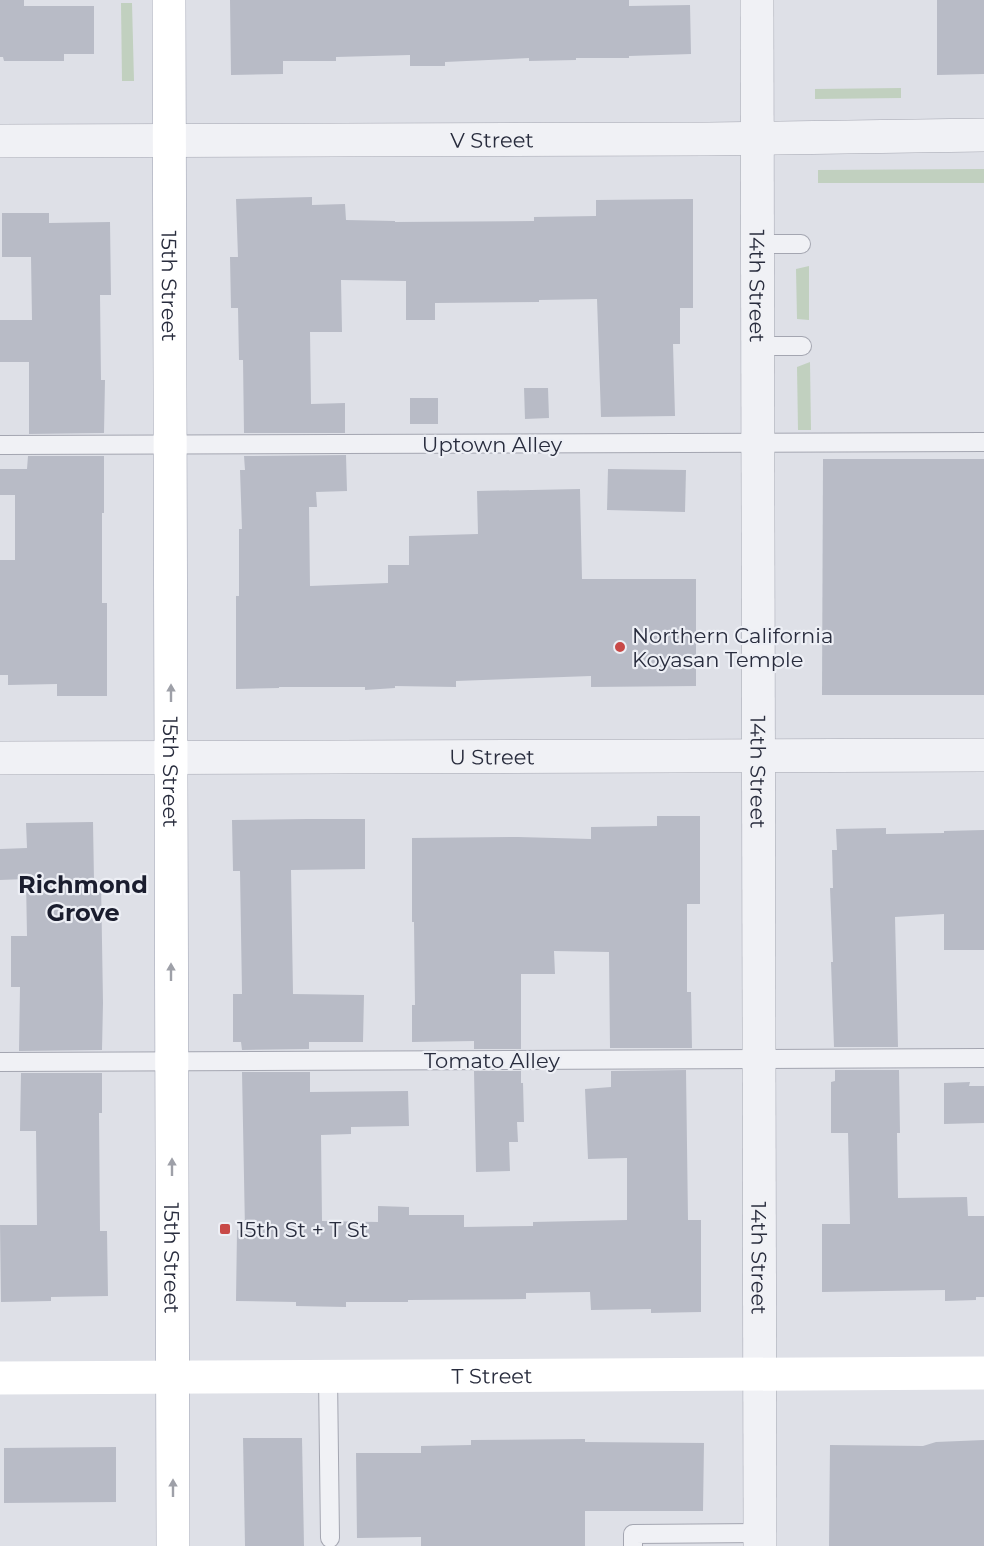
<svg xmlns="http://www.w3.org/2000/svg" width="984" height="1546" font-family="Montserrat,sans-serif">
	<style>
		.green { fill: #c1d0bf }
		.building { fill: #b8bbc6 }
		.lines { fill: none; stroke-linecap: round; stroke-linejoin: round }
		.lane-casing { stroke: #a4a6b1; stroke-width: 20 }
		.street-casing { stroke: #a4a6b1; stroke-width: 34 }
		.primary-casing { stroke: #9ea2b2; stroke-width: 34 }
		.lane { stroke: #f0f1f5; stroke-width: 18 }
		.street { stroke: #f0f1f5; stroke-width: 33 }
		.secondary { stroke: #fff; stroke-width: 33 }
		.primary { stroke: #fff; stroke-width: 33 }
		.oneway { fill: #9ea0a8 }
		.poi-dot { fill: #c84947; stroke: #edeff5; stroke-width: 2 }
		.labels { text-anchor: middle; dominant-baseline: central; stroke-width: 4.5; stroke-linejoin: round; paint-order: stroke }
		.street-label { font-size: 21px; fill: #282c3d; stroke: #edeff5 }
		.poi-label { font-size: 21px; fill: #282c3d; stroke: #edeff5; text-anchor: start }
		.quarter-label { font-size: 24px; font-weight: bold; fill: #1a1d2e; stroke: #edeff5 }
	</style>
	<rect width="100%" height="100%" fill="#dee0e7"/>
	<g class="green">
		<polygon points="121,3 132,3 134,81 122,81"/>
		<polygon points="901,88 901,98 815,99 815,89"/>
		<polygon points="984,169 984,183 818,183 818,170"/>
		<polygon points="809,266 809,320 797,319 796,269"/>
		<polygon points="810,362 811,430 798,430 797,367"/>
	</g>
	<g class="building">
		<polygon points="0,0 24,0 24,6 94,6 94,54 64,54 64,61 4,61 3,57 0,57"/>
		<polygon points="230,0 629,0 629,6 690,5 691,54 629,56 629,58 576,58 576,60 529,61 529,58 445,62 445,66 410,66 410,55 336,57 336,61 283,61 283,74 231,75"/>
		<polygon points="937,0 984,0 984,74 937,75"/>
		<polygon points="312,197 312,205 345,204 346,220 395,221 395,222 534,221 534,217 596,216 596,200 693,199 693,308 680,308 680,344 673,344 675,416 601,417 597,299 539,300 539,302 435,303 435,320 406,320 406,281 341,280 342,332 310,332 311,404 345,403 345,433 244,433 243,360 239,360 238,308 231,308 230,257 238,257 236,199"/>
		<polygon points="2,213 49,213 49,223 110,222 111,295 100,295 101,380 105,380 104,433 29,434 29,362 0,362 0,320 32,320 31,257 2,257"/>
		<polygon points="524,388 548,388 549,418 525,419"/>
		<rect x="410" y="398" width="28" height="26"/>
		<polygon points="346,455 347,491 316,492 317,507 309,507 310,586 388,583 388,565 409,565 409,536 478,534 477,491 580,489 582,579 696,579 696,686 591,687 591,676 456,681 456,687 395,686 395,688 365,690 365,687 279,687 279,688 236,689 236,596 239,596 239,529 242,529 240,470 245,470 244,456"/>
		<polygon points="28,456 104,456 104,513 102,513 102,603 107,603 107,696 57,696 57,684 8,685 8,675 0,675 0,560 15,560 15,495 0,495 0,469 27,469"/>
		<polygon points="823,459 984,459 984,695 822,695"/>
		<polygon points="608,469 686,470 685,512 607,510"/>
		<polygon points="657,816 700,816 700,904 687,904 687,992 691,992 692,1048 610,1048 609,952 554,951 555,974 521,974 521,1049 474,1049 474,1041 412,1042 412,1005 415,1005 414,922 412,922 412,838 518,837 591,839 591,827 657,826"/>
		<polygon points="308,819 365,819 365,869 291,870 293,994 364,995 363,1042 309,1042 309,1049 242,1050 241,1042 233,1042 233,994 242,994 240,871 233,871 232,820"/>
		<polygon points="93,822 94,881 101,881 103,1003 102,1050 19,1051 20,987 11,987 11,936 27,936 26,879 0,880 0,849 27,848 26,823"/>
		<polygon points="886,828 886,834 944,833 944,831 984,830 984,950 944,950 944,914 895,917 898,1047 834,1047 831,962 833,962 830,888 833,888 832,850 837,850 836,829"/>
		<polygon points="686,1070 688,1220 701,1220 701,1312 651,1313 651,1309 591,1310 590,1292 526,1293 526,1299 408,1300 408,1302 346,1302 346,1307 296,1306 296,1302 236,1301 237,1230 245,1230 242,1072 310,1072 310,1092 408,1091 409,1126 351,1127 351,1134 321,1135 322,1221 378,1222 378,1206 409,1207 409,1215 464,1215 464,1227 533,1226 533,1222 627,1220 627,1158 588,1159 585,1089 611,1087 611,1071"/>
		<polygon points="835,1070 899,1070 900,1133 897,1133 898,1198 967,1197 968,1216 984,1216 984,1297 976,1297 976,1300 945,1301 945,1290 822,1292 822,1224 850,1224 848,1133 831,1133 831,1082 835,1081"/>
		<polygon points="474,1071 521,1071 521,1083 523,1083 524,1122 517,1122 518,1142 509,1142 510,1171 476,1172"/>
		<polygon points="21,1073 102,1073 102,1113 99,1113 100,1231 107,1231 108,1296 51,1297 51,1301 1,1302 0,1225 37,1225 36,1131 20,1131"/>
		<polygon points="970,1082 969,1086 984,1086 984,1123 944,1124 944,1083"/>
		<polygon points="243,1438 302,1438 304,1546 245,1546"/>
		<polygon points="585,1439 585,1442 704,1443 703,1511 585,1511 585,1546 421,1546 421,1537 357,1538 356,1453 421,1453 421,1446 471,1445 471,1440"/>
		<polygon points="984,1440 984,1546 829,1546 830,1445 923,1446 936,1442"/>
		<polygon points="116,1447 116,1502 4,1503 4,1448"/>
	</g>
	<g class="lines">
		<defs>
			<g id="lane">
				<polyline points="757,244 801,244"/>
				<polyline points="758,346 802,346"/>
				<polyline points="0,445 984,442"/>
				<polyline points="0,1062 984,1058"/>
				<polyline points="328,1376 330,1538"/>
				<polyline points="633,1546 633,1534 760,1533"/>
			</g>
			<g id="street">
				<path id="s1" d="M757,0L760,1546"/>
				<path id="s2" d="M0,141L708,139L984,135"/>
				<path id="s3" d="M0,758L984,755"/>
			</g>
			<g id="primary">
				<path id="s5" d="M169,0L173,1546"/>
			</g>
		</defs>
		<use href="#lane" class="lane-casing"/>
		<use href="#street" class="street-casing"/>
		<use href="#primary" class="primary-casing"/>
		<use href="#lane" class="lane"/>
		<use href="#street" class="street"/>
		<path class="secondary" id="s4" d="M0,1378L984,1373"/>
		<use href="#primary" class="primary"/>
	</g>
	<defs><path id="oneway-solid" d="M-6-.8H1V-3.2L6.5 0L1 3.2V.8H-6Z" transform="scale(1.5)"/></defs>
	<g class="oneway">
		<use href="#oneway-solid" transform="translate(171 693) rotate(-90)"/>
		<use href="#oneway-solid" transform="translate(171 972) rotate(-90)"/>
		<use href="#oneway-solid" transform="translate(172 1167) rotate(-90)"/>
		<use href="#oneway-solid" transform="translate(173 1488) rotate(-90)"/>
	</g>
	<g class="poi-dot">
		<circle cx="620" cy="647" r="6"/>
		<rect x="219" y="1223" width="12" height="12" rx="3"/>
	</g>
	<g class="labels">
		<g class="street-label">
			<text stroke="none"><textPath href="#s2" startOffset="492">V Street</textPath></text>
			<text stroke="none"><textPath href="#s5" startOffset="286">15th Street</textPath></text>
			<text stroke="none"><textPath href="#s1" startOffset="286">14th Street</textPath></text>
			<text x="492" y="444">Uptown Alley</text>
			<text stroke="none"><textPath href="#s3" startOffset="492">U Street</textPath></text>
			<text stroke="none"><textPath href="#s5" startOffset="772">15th Street</textPath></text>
			<text stroke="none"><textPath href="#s1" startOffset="772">14th Street</textPath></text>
			<text x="492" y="1060">Tomato Alley</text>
			<text stroke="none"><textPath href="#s5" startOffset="1258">15th Street</textPath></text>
			<text stroke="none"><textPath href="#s1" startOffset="1258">14th Street</textPath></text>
			<text stroke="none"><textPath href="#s4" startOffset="492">T Street</textPath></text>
		</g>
		<g class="poi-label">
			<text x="632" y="635">Northern California<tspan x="632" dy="24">Koyasan Temple</tspan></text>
			<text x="237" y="1229">15th St + T St</text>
		</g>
		<g class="quarter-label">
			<text x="83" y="884">Richmond<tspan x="83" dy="28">Grove</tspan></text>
		</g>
	</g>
</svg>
